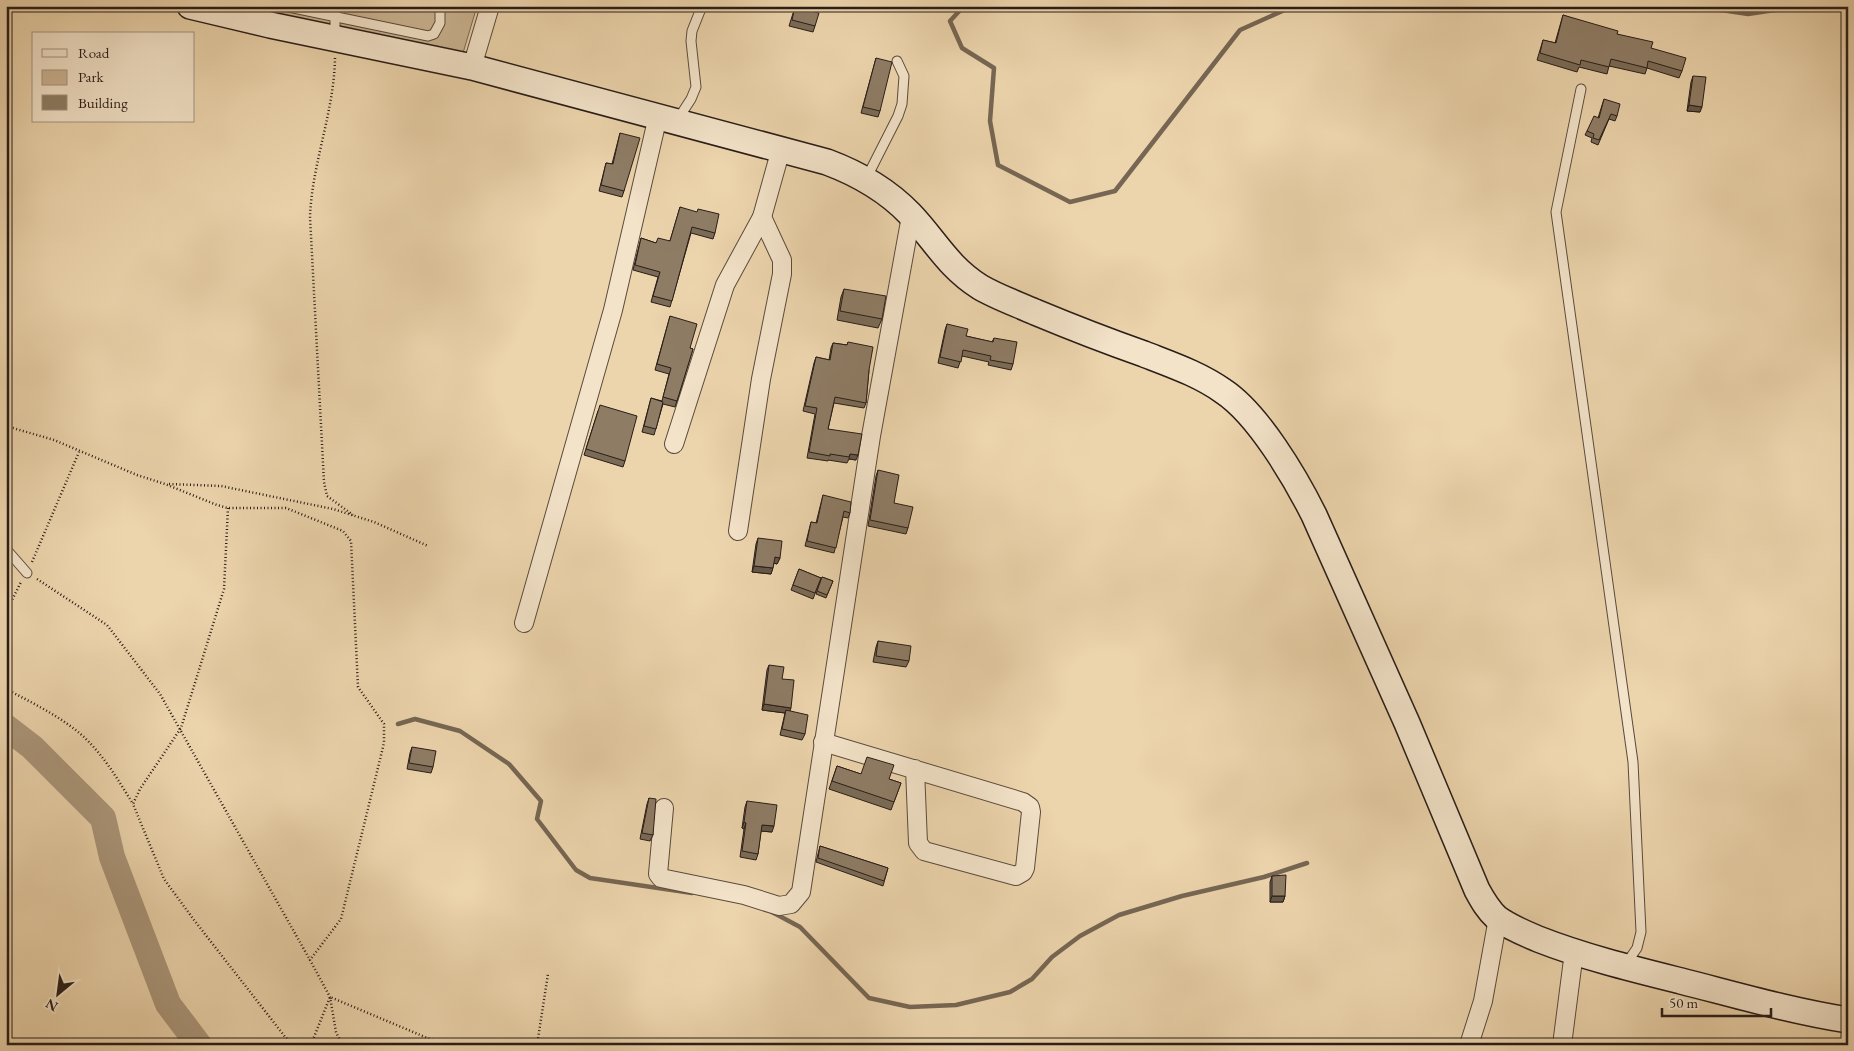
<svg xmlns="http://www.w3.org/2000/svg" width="1854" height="1051" font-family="'EB Garamond',serif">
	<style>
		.green { fill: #cbb593; stroke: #7a6956 }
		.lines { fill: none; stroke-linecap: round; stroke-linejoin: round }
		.stream { stroke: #766653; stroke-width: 4.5 }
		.river { stroke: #aa967a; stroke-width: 26 }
		.lane-casing { stroke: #5a4b3d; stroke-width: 11 }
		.street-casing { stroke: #5a4b3d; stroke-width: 20 }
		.secondary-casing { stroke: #291d18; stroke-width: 28 }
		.path { stroke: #291d18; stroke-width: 2.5; stroke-dasharray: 1 2.5; stroke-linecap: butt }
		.lane { stroke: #f3e3c9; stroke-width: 9 }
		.street { stroke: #f3e3c9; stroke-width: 18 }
		.secondary { stroke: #f3e3c9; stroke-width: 25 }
		.wall { fill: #7a6b57; stroke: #291d18 }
		.shaded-wall { fill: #635747; stroke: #291d18 }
		.building { fill: #8e7c65; stroke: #291d18 }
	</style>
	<rect width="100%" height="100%" fill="#ecd4ac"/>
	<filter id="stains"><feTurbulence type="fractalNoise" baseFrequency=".004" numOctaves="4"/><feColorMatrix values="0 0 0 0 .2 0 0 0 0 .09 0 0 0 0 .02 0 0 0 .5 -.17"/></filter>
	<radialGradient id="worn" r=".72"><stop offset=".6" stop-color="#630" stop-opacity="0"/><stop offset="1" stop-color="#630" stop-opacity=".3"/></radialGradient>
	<polygon class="green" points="241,6 477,6 463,53"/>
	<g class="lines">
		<g class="stream">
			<polyline points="964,6 950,21 962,48 994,68 990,121 998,165 1070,202 1115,191 1240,30 1289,8 1297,6"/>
			<polyline points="1695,6 1748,14 1796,7 1848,9"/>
			<polyline points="398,724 415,719 460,731 509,764 541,801 537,819 576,870 590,878 692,893"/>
			<polyline points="772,912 800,927 869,998 910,1007 956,1005 1010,992 1032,979 1052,957 1080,936 1119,915 1182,896 1264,877 1307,863"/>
		</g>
		<polyline class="river" points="6,727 32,747 103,818 112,857 168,1004 199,1045"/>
		<defs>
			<g id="lane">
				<polyline points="284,6 428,36 434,34 440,23 440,6"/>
				<polyline points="335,6 335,36"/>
				<polyline points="1581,89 1556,212 1633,762 1641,932 1637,948 1626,964"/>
				<polyline points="678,119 691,99 696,87 691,41 692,31 702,6"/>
				<polyline points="866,179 898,116 902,104 904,76 897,61"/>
				<polyline points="6,549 27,573"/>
			</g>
			<g id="street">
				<polyline points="472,67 490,6"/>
				<polyline points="674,444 725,285 762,217 781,149"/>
				<polyline points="738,531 761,379 782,274 782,260 762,217"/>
				<polyline points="524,623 613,310 658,116"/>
				<polyline points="823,742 1023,802 1030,807 1031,812 1025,868 1023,872 1016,876 924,851 918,843 915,769"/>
				<polyline points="664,808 658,874 661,878 744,895 779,906 791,904 801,892 871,436 911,216"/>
				<polyline points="1469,1045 1483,1001 1498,918"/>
				<polyline points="1562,1045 1574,952"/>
			</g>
			<path id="secondary" d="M190,6L270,25L472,67L827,162C859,174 886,189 910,214C935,240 947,266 980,287C997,297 1017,304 1035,312C1071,327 1107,341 1144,354C1172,365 1199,374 1223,391C1258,414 1295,477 1314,515L1407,723L1477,890C1483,901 1488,910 1497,918C1509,927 1524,933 1538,939C1584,957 1633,969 1681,981C1736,995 1791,1011 1848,1020"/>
		</defs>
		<use href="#lane" class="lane-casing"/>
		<use href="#street" class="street-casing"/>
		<use href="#secondary" class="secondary-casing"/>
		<g class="path">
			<path d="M335,58C334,113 312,163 310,217L324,482L327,496L353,515"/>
			<polyline points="6,426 54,440 137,475 165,484 217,505 228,508 286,508 343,531 351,541 358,687 384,724 384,743 341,919 310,960 330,997 336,1032 342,1045"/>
			<polyline points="169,484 221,486 333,509 374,522 428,546"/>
			<polyline points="228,508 224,589 181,728 140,789 133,804 164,879 194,920 286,1038 298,1045"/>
			<polyline points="32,562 79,452"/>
			<polyline points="37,579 107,625 160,694 310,960"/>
			<polyline points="6,612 21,582"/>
			<path d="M6,689C29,701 53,713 73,728C99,747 117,778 133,804"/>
			<polyline points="307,1045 312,1042 330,997 444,1045"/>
			<polyline points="537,1045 548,974"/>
		</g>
		<use href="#lane" class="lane"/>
		<use href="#street" class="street"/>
		<use href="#secondary" class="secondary"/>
	</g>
	<g class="wall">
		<polygon points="795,7 815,26 813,32 789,26"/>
		<polygon points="1563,15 1617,34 1651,48 1682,71 1679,78 1647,68 1645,74 1609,66 1607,74 1579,67 1577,72 1537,60 1543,40 1555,43"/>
		<polygon points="876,58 880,111 878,117 861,113"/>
		<polygon points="1693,76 1700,112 1687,111 1691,82"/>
		<polygon points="1604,99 1617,116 1615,121 1609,119 1598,145 1591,142 1592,138 1585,135 1587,131 1598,118"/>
		<polygon points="620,133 624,191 622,197 599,191 606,163 612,164"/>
		<polygon points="680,207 715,233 713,239 691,233 670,307 651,302 658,277 633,270 641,238 656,243 670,241"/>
		<polygon points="844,289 882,319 878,328 837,320 841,297"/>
		<polygon points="670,316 690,348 693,349 675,407 663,404 654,435 642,432 651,398 662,401 669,374 655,370"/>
		<polygon points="947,324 966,336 992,342 994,338 1013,364 1011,370 988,365 989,362 962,356 958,368 938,363 945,330"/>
		<polygon points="848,342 869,370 866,403 864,408 834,403 828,429 856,460 849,459 847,463 828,460 828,461 807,458 815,414 803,411 814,363 816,357 829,360 831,348 833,343 847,345"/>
		<polygon points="598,411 625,461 623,467 584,455"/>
		<polygon points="878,470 894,503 908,528 906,534 868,526 876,476"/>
		<polygon points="823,495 850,513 848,518 843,517 834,553 805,546 811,522 816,523"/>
		<polygon points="758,538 780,558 777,564 774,563 771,574 752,572 756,544"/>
		<polygon points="799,569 821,578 813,599 791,590"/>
		<polygon points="822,577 833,581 826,598 816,594"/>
		<polygon points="878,641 909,661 906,667 873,662 876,647"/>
		<polygon points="769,665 782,679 790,711 805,734 802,740 780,735 785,713 762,710 767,670"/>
		<polygon points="412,747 433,767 431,773 407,769 410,753"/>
		<polygon points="837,766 861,774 889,779 901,783 891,810 829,789"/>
		<polygon points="649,798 653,835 650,841 640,839 647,804"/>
		<polygon points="747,801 772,832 761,831 758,854 756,860 740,857 744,829 742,828 745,807"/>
		<polygon points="820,846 888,868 883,886 816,862"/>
		<polygon points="1272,876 1285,896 1283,902 1270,902 1270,882"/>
	</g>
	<g class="shaded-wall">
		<polygon points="1689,105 1702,107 1700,112 1687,111"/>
		<polygon points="850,454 858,455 856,460 849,459"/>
		<polygon points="775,557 780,558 777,564 773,563"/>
		<polygon points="754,566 773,568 771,574 752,572"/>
		<polygon points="764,704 791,708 789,713 786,710 785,713 762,710"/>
		<polygon points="744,822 746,823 744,829 742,828"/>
		<polygon points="762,825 774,826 772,832 760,831"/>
		<polygon points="1272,896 1285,896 1283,902 1270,902"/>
	</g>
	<g class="building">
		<polygon points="795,7 819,13 815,26 792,20"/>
		<polygon points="1563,15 1618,31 1617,34 1653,42 1651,48 1686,58 1682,71 1648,61 1647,68 1611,59 1609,67 1581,60 1580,65 1540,53 1543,40 1556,43"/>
		<polygon points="876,58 892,62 880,111 863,107"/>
		<polygon points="1693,76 1706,77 1702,107 1689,105"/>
		<polygon points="1604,99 1620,104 1617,116 1611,114 1599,140 1593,138 1594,134 1587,131 1594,116 1599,118"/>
		<polygon points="620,133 640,138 624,191 601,185 606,163 613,164"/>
		<polygon points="680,207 697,212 698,209 719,214 715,233 692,227 672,301 653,296 660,272 635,265 641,238 656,243 658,238 670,241"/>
		<polygon points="844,289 886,296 882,319 840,311"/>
		<polygon points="670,316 697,324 690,348 693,349 677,401 663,397 671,368 657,364"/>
		<polygon points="947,324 968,329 966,336 993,342 994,338 1017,342 1013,364 990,360 991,356 963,350 961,362 940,357"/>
		<polygon points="848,342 873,347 869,370 866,403 835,397 828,429 862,434 858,455 850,454 849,457 830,454 830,456 809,452 817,408 805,406 816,357 830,360 833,343 847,345"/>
		<polygon points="651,398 663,402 656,429 644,426"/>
		<polygon points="600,405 637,416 625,461 586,449"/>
		<polygon points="878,470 899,475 894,503 913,507 908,528 870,520"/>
		<polygon points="823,495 851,502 850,513 844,511 836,548 807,541 811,522 817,523"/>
		<polygon points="758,538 782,541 780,558 775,557 773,568 754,566"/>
		<polygon points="799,569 821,578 815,593 793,585"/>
		<polygon points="822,577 833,581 827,595 817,591"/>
		<polygon points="878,641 911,646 909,661 876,656"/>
		<polygon points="769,665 784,667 782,679 794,680 791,708 764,704"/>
		<polygon points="786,710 808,715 805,734 782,729"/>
		<polygon points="412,747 436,751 433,767 409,763"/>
		<polygon points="867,757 894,765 889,779 901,783 894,802 832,781 837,766 861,774"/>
		<polygon points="649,798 656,799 653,835 642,833"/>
		<polygon points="747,801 777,805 774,826 762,825 758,854 742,851 746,823 744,822"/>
		<polygon points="820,846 888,868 884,881 818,858"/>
		<polygon points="1286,875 1285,896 1272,896 1272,876"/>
	</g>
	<rect width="1854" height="1051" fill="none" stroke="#ecd4ac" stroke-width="25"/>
	<rect x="8" y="8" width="1839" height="1036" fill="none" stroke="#291d18" stroke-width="2.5"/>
	<rect x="12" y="12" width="1829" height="1026" fill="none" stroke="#291d18"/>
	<rect x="32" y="32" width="162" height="90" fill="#f3e3c9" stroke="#a29482"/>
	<rect x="42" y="49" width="25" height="8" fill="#f3e3c9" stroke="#a29482"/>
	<text x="78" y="58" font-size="15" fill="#291d18">Road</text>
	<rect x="42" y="70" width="25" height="15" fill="#cbb593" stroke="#a29482"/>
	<text x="78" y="82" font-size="15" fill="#291d18">Park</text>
	<rect x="42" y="95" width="25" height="15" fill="#8e7c65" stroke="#a29482"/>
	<text x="78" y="108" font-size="15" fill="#291d18">Building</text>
	<g transform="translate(58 994) rotate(209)" stroke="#f3e3c9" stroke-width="4" paint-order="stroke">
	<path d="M0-4L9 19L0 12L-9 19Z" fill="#291d18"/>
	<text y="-8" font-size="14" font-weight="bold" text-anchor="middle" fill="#291d18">N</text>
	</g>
	<path d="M1662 1008v8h109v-8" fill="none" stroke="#291d18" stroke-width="2.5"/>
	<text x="1669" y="1008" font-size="15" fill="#291d18" stroke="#f3e3c9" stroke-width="4" paint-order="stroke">50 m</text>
	<rect width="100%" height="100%" filter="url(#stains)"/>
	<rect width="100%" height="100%" fill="url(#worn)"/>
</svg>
